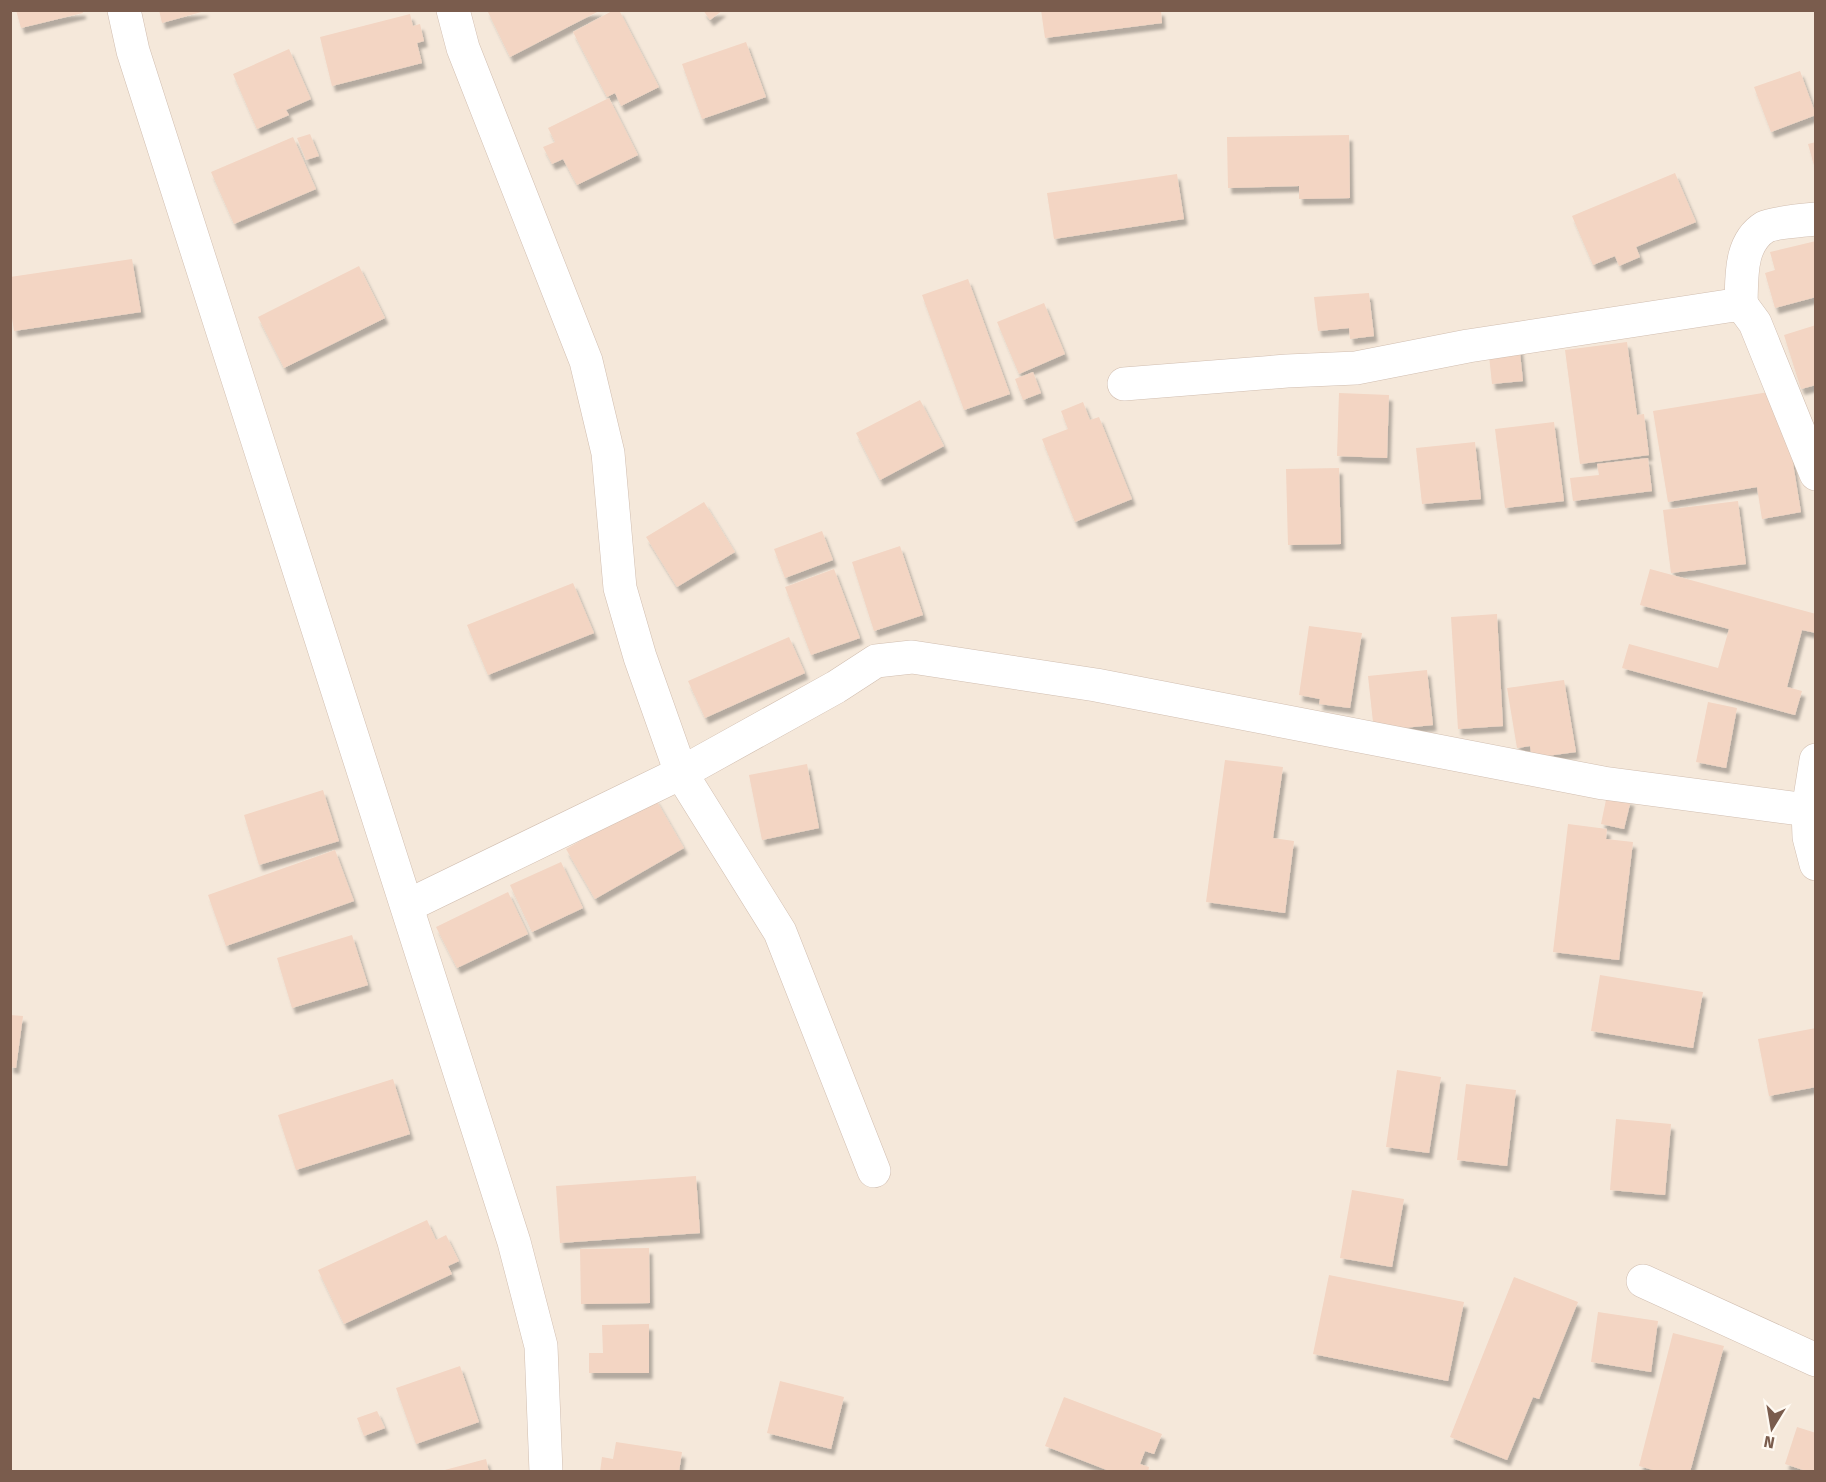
<svg xmlns="http://www.w3.org/2000/svg" width="1826" height="1482" font-family="'Fira Sans',sans-serif">
	<style>
		.residential { fill: #f5e8da }
		.building { fill: #f3d5c3; filter: url(#shadow) }
		.lines { fill: none; stroke-linecap: round; stroke-linejoin: round }
		.minor-casing { stroke: #d1beb0; stroke-width: 34 }
		.minor { stroke: #fff; stroke-width: 33 }
	</style>
	<defs>
		<filter id="shadow"><feDropShadow dx="3.5" dy="6" stdDeviation="1.5" flood-color="#0004"/></filter>
	</defs>
	<rect width="100%" height="100%" fill="#fdf6ec"/>
	<rect class="residential" x="11" y="11" width="1804" height="1460"/>
	<g class="building">
		<polygon points="16,10 82,10 83,13 21,28"/>
		<polygon points="159,10 205,10 205,11 162,23"/>
		<polygon points="487,10 601,10 510,57"/>
		<polygon points="614,10 619,10 659,87 621,106 615,93 607,97 573,32"/>
		<polygon points="703,10 723,10 710,20"/>
		<polygon points="1041,10 1161,10 1162,23 1045,38"/>
		<polygon points="410,14 413,26 420,24 424,41 417,43 422,63 332,86 320,37"/>
		<polygon points="746,42 766,97 702,119 682,64"/>
		<polygon points="289,49 311,99 286,110 289,115 257,129 233,74"/>
		<polygon points="1800,71 1816,115 1771,132 1754,87"/>
		<polygon points="609,98 638,155 577,185 563,159 552,164 543,147 555,142 548,128"/>
		<polygon points="310,134 319,156 306,160 297,138"/>
		<polygon points="1349,135 1350,198 1299,199 1299,186 1228,188 1227,137"/>
		<polygon points="293,137 316,189 234,224 211,172"/>
		<polygon points="1816,142 1816,169 1815,169 1808,144"/>
		<polygon points="1675,173 1696,222 1636,247 1640,257 1619,266 1615,256 1593,265 1572,216"/>
		<polygon points="1177,174 1184,219 1054,239 1047,193"/>
		<polygon points="1816,241 1816,297 1775,308 1765,273 1775,270 1770,252"/>
		<polygon points="132,259 141,312 14,331 10,305 10,277"/>
		<polygon points="359,266 385,318 284,368 258,317"/>
		<polygon points="968,279 1010,394 964,410 922,295"/>
		<polygon points="1369,293 1374,336 1350,339 1349,328 1318,331 1314,297"/>
		<polygon points="1044,303 1065,354 1019,374 997,322"/>
		<polygon points="1816,325 1816,385 1801,389 1784,335"/>
		<polygon points="1627,342 1637,415 1644,414 1649,455 1580,464 1565,350"/>
		<polygon points="1519,343 1523,381 1492,384 1488,346"/>
		<polygon points="1033,372 1041,393 1023,400 1015,379"/>
		<polygon points="1781,390 1801,512 1762,519 1757,487 1668,502 1653,411"/>
		<polygon points="1339,393 1389,395 1387,458 1337,456"/>
		<polygon points="920,400 944,446 880,480 856,433"/>
		<polygon points="1083,402 1090,420 1099,417 1132,499 1075,522 1042,439 1068,429 1061,411"/>
		<polygon points="1554,422 1564,501 1505,508 1495,429"/>
		<polygon points="1475,442 1481,499 1422,504 1416,448"/>
		<polygon points="1648,458 1652,491 1573,501 1570,478 1599,475 1597,464"/>
		<polygon points="1339,468 1341,544 1288,545 1286,469"/>
		<polygon points="1738,501 1746,564 1671,573 1663,510"/>
		<polygon points="704,502 735,552 677,587 646,537"/>
		<polygon points="822,531 833,560 785,578 774,549"/>
		<polygon points="900,546 923,615 874,631 852,562"/>
		<polygon points="834,569 860,638 811,655 785,587"/>
		<polygon points="1650,569 1816,614 1816,633 1802,630 1787,687 1802,691 1795,715 1622,668 1629,644 1718,668 1729,629 1640,605"/>
		<polygon points="573,583 594,633 488,675 467,625"/>
		<polygon points="1497,614 1503,726 1458,729 1451,617"/>
		<polygon points="1309,626 1362,633 1350,708 1319,704 1320,699 1299,695"/>
		<polygon points="789,637 805,673 705,718 688,681"/>
		<polygon points="1427,670 1433,725 1374,731 1368,676"/>
		<polygon points="1564,680 1576,752 1532,758 1530,746 1517,748 1507,688"/>
		<polygon points="1708,702 1737,708 1726,768 1696,762"/>
		<polygon points="1225,760 1283,767 1273,838 1294,841 1285,913 1206,902"/>
		<polygon points="807,764 819,828 762,840 749,775"/>
		<polygon points="323,790 339,841 259,865 244,815"/>
		<polygon points="1607,795 1631,800 1624,829 1601,824"/>
		<polygon points="655,798 684,848 595,899 566,849"/>
		<polygon points="1568,824 1607,829 1606,839 1633,842 1619,960 1553,952"/>
		<polygon points="335,850 354,901 226,946 208,895"/>
		<polygon points="561,862 583,908 532,932 510,885"/>
		<polygon points="508,892 528,934 457,968 436,927"/>
		<polygon points="352,935 368,985 292,1008 277,958"/>
		<polygon points="1600,975 1703,992 1693,1048 1591,1031"/>
		<polygon points="10,1015 23,1016 16,1068 10,1067"/>
		<polygon points="1816,1028 1816,1087 1769,1096 1758,1039"/>
		<polygon points="1397,1070 1441,1077 1429,1153 1386,1147"/>
		<polygon points="393,1079 410,1134 296,1170 278,1115"/>
		<polygon points="1466,1084 1516,1090 1507,1166 1457,1160"/>
		<polygon points="1616,1119 1671,1124 1665,1195 1610,1190"/>
		<polygon points="696,1176 700,1233 560,1243 556,1186"/>
		<polygon points="1352,1190 1404,1199 1392,1267 1340,1258"/>
		<polygon points="427,1220 436,1240 446,1235 459,1261 448,1266 452,1274 344,1324 318,1270"/>
		<polygon points="649,1248 650,1303 581,1304 580,1249"/>
		<polygon points="1329,1275 1464,1302 1448,1381 1313,1354"/>
		<polygon points="1514,1277 1578,1302 1539,1399 1533,1397 1507,1460 1450,1437"/>
		<polygon points="1598,1312 1658,1321 1651,1372 1591,1362"/>
		<polygon points="649,1324 649,1373 589,1373 589,1353 603,1353 602,1325"/>
		<polygon points="1673,1333 1724,1346 1690,1472 1660,1472 1639,1466"/>
		<polygon points="460,1366 479,1422 416,1444 396,1388"/>
		<polygon points="780,1381 844,1397 831,1449 767,1433"/>
		<polygon points="1064,1397 1162,1434 1154,1454 1145,1451 1140,1464 1149,1467 1148,1472 1112,1472 1045,1446"/>
		<polygon points="377,1411 385,1428 364,1436 357,1418"/>
		<polygon points="1797,1427 1816,1433 1816,1472 1809,1472 1785,1464"/>
		<polygon points="616,1442 682,1452 679,1472 600,1472 602,1457 613,1459"/>
		<polygon points="486,1459 489,1472 441,1472 441,1471"/>
	</g>
	<g class="lines">
		<defs>
			<g id="minor">
				<polyline points="124,10 133,51 514,1242 541,1346 546,1472"/>
				<polyline points="453,10 463,48 586,361 608,453 620,588 640,657 681,773 780,932 874,1171"/>
				<path d="M1741,304C1742,278 1739,243 1765,227C1772,223 1805,220 1816,219"/>
				<polyline points="1124,384 1287,371 1356,368 1468,346 1741,304 1755,323 1816,474"/>
				<polyline points="1816,760 1808,810 1809,837 1816,864"/>
				<polyline points="407,906 681,773 836,687 876,661 912,657 1096,685 1603,783 1808,810"/>
				<polyline points="1643,1281 1816,1360"/>
			</g>
		</defs>
		<use href="#minor" class="minor-casing"/>
		<use href="#minor" class="minor"/>
	</g>
	<rect width="1826" height="1482" fill="none" stroke="#7a5c4d" stroke-width="24"/>
	<g transform="translate(1772 1428) rotate(191)" stroke="#fffaf3" stroke-width="4.5" paint-order="stroke">
	<path d="M0-4.5L10 22L0 15L-10 22Z" fill="#7a5c4d"/>
	<text y="-9" font-size="16" font-weight="bold" text-anchor="middle" fill="#7a5c4d">N</text>
	</g>
</svg>
